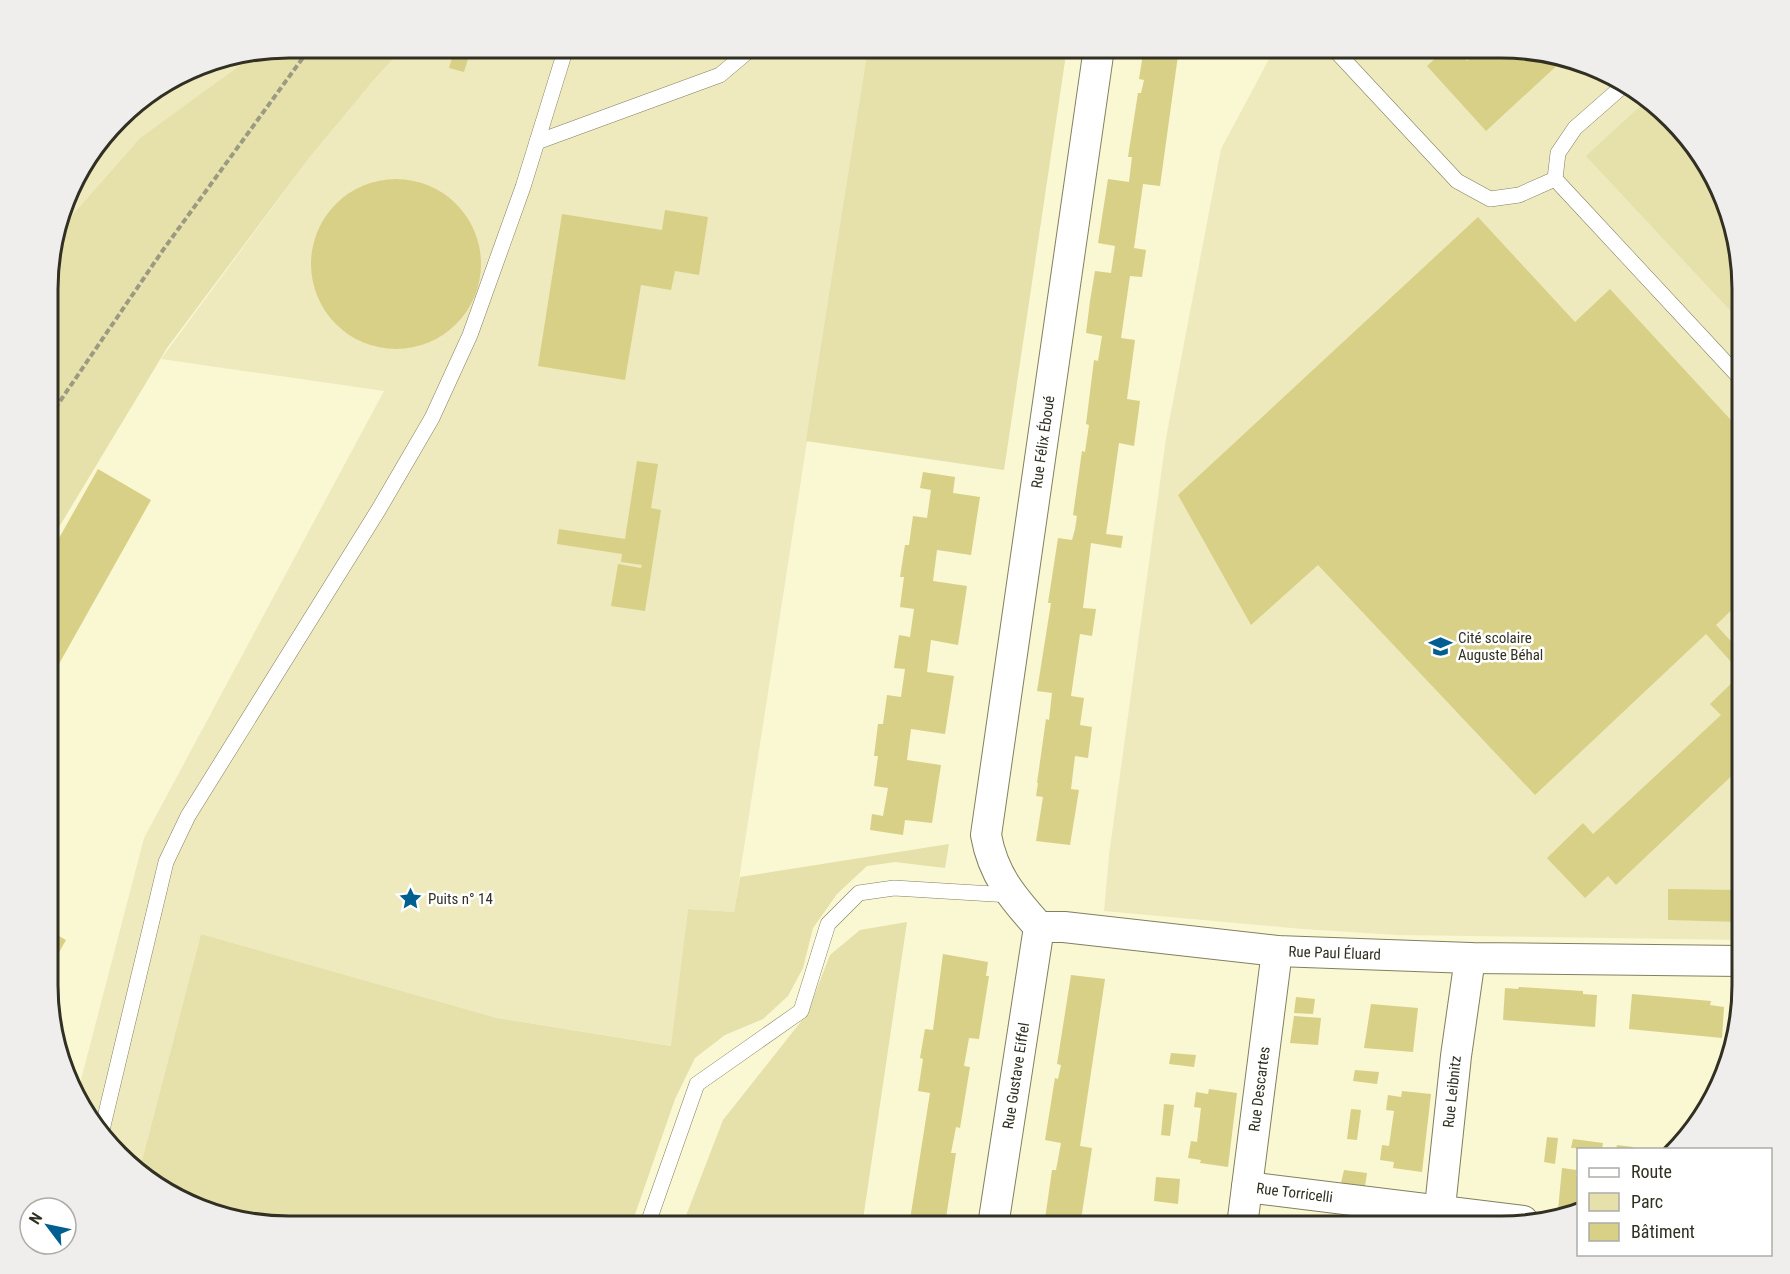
<svg xmlns="http://www.w3.org/2000/svg" width="1790" height="1274" font-family="'Roboto Condensed',sans-serif">
	<style>
		.built { fill: #eeeabe }
		.green { fill: #e6e0ab }
		.building { fill: #d8d086 }
		.lines { fill: none; stroke-linecap: round; stroke-linejoin: round }
		.lane-casing { stroke: #827f5f; stroke-width: 16 }
		.street-casing { stroke: #827f5f; stroke-width: 32 }
		.path { stroke: #9c9a80; stroke-width: 4; stroke-dasharray: 6 3; stroke-linecap: butt }
		.lane { stroke: #fff; stroke-width: 15 }
		.street { stroke: #fff; stroke-width: 30 }
		.labels { text-anchor: middle; dominant-baseline: central; stroke-width: 5; stroke-linejoin: round; paint-order: stroke }
		.street-label { font-size: 15px; fill: #313022; stroke: #fff }
		.poi-label { font-size: 15px; fill: #313022; stroke: #fff; text-anchor: start }
		.rim { fill: none; stroke: #313022; stroke-width: 3 }
	</style>
	<rect width="100%" height="100%" fill="#faf7d3"/>
	<g class="built">
		<polygon points="403,48 868,48 734,912 688,909 672,1046 497,1018 201,934 139,1172 80,1105 77,1095 144,838 384,391 161,359 309,158 372,82"/>
		<polygon points="1275,48 1516,49 1592,66 1648,98 1717,183 1741,274 1741,940 1398,935 1303,929 1104,911 1109,855 1166,438 1221,149"/>
		<polygon points="243,57 243,63 140,138 59,230 73,183 130,108 198,66"/>
	</g>
	<g class="green">
		<polygon points="290,48 403,48 372,82 309,158 167,348 50,542 50,259 59,230 140,138 243,63 243,57"/>
		<polygon points="868,48 1061,48 1065,61 1004,470 806,441"/>
		<polygon points="1648,99 1717,183 1741,274 1741,322 1586,156"/>
		<polygon points="949,844 945,868 895,862 867,866 837,894 813,928 803,968 788,996 763,1019 725,1035 695,1058 675,1099 631,1226 274,1225 212,1213 142,1176 139,1172 201,934 497,1018 671,1046 688,909 734,912 740,877"/>
		<polygon points="907,922 862,1226 682,1226 723,1120 807,1014 830,955 860,930"/>
	</g>
	<g class="building">
		<polygon points="455,48 471,49 464,72 449,68"/>
		<polygon points="1144,48 1179,48 1160,186 1143,184 1134,248 1146,250 1142,277 1130,276 1121,338 1135,340 1127,399 1140,401 1134,446 1119,443 1108,521 1106,534 1123,536 1121,548 1091,543 1083,608 1096,609 1092,636 1080,634 1071,696 1084,698 1080,725 1092,727 1088,758 1075,756 1071,789 1079,790 1070,845 1036,841 1043,797 1036,796 1038,783 1037,783 1046,719 1049,720 1052,693 1037,691 1051,603 1048,603 1058,538 1072,540 1075,529 1077,516 1073,515 1082,451 1085,452 1089,425 1086,424 1094,360 1098,361 1102,336 1086,333 1090,301 1095,271 1111,273 1115,246 1098,243 1108,179 1129,182 1132,157 1128,157 1138,93 1141,93 1144,80 1139,79"/>
		<polygon points="1446,48 1456,48 1467,61 1480,48 1516,49 1563,60 1486,131 1427,66"/>
		<polygon points="105,141 110,146 72,187 73,183"/>
		<circle cx="396" cy="264" r="85"/>
		<polygon points="665,210 708,217 699,275 675,271 671,290 641,285 625,380 538,366 562,214 662,230"/>
		<polygon points="1478,217 1575,322 1610,289 1741,431 1741,601 1716,625 1741,652 1741,673 1706,634 1535,795 1318,565 1251,625 1178,495"/>
		<polygon points="637,461 658,464 651,508 661,510 645,611 611,606 618,564 641,568 642,565 621,562 622,554 557,544 559,529 625,539"/>
		<polygon points="98,469 151,500 50,680 50,554"/>
		<polygon points="923,472 955,477 953,493 980,497 971,555 937,550 933,581 967,586 958,645 931,640 927,672 954,676 945,734 911,729 909,744 907,760 941,765 932,823 905,820 903,835 870,830 872,814 883,816 888,788 874,786 878,756 874,756 878,724 883,724 887,695 901,697 905,669 894,668 899,635 910,637 914,609 900,607 904,577 900,577 905,545 909,545 913,516 927,518 931,490 920,488"/>
		<polygon points="1741,674 1741,767 1616,885 1608,876 1585,898 1547,858 1583,823 1593,834 1721,715 1710,704"/>
		<polygon points="1668,889 1741,890 1741,922 1668,920"/>
		<polygon points="50,931 66,940 50,968"/>
		<polygon points="943,954 988,962 986,976 989,976 979,1039 969,1038 964,1066 970,1067 960,1128 956,1127 951,1153 956,1153 946,1218 942,1217 940,1226 909,1226 930,1093 918,1091 923,1059 920,1058 925,1029 933,1030"/>
		<polygon points="1071,975 1105,979 1080,1146 1092,1148 1080,1226 1044,1226 1052,1170 1056,1170 1061,1143 1045,1140 1055,1078 1058,1079 1061,1065 1057,1064"/>
		<polygon points="1519,987 1583,991 1583,994 1597,995 1595,1027 1503,1020 1505,988 1518,989"/>
		<polygon points="1632,994 1711,1001 1710,1005 1724,1007 1722,1038 1629,1029"/>
		<polygon points="1296,997 1315,999 1313,1014 1294,1013"/>
		<polygon points="1371,1004 1418,1008 1413,1052 1364,1048"/>
		<polygon points="1294,1016 1321,1018 1318,1045 1290,1043"/>
		<polygon points="1171,1053 1196,1055 1194,1067 1169,1064"/>
		<polygon points="1355,1070 1379,1072 1377,1084 1353,1081"/>
		<polygon points="1209,1089 1237,1093 1228,1167 1200,1163 1201,1160 1188,1158 1191,1141 1197,1142 1201,1108 1194,1107 1196,1092 1208,1094"/>
		<polygon points="1402,1091 1431,1094 1422,1172 1393,1168 1394,1162 1380,1160 1382,1145 1389,1146 1394,1111 1386,1110 1388,1095 1401,1097"/>
		<polygon points="1164,1104 1174,1105 1170,1136 1161,1135"/>
		<polygon points="1351,1109 1361,1110 1357,1140 1347,1139"/>
		<polygon points="1547,1137 1558,1138 1555,1164 1544,1162"/>
		<polygon points="1573,1139 1603,1143 1602,1149 1571,1148"/>
		<polygon points="1617,1145 1633,1147 1633,1149 1616,1149"/>
		<polygon points="1562,1168 1577,1170 1576,1176 1578,1176 1578,1208 1566,1211 1558,1210"/>
		<polygon points="1344,1170 1367,1173 1365,1186 1341,1183"/>
		<polygon points="1156,1177 1180,1179 1178,1204 1154,1201"/>
		<polygon points="1338,1218 1360,1221 1359,1226 1336,1226"/>
	</g>
	<g class="lines">
		<defs>
			<g id="lane">
				<polyline points="1333,48 1457,181 1490,199 1519,195 1555,179"/>
				<polyline points="1624,85 1575,128 1558,153 1555,179 1741,379"/>
				<polyline points="537,142 720,75 752,48"/>
				<polyline points="102,1130 166,862 188,816 379,509 432,418 470,335 523,187 566,48"/>
				<polyline points="647,1226 697,1084 801,1011 828,924 859,893 894,888 1010,895"/>
			</g>
			<g id="street">
				<path id="s1" d="M1099,48L986,835C993,875 1013,898 1039,927H1064L1277,951L1470,958L1741,961"/>
				<path id="s2" d="M1247,1187L1523,1221"/>
				<path id="s3" d="M993,1226L1039,927"/>
				<path id="s4" d="M1242,1226L1277,951"/>
				<path id="s5" d="M1438,1226L1456,1056L1470,958"/>
			</g>
		</defs>
		<use href="#lane" class="lane-casing"/>
		<use href="#street" class="street-casing"/>
		<polyline class="path" points="50,416 163,250 310,48"/>
		<use href="#lane" class="lane"/>
		<use href="#street" class="street"/>
	</g>
	<defs>
		<symbol id="school-bare" viewBox="-9 -9 18 18"><path d="M0-5L7-2L0 1L-7-2ZM-4 1L0 2.5L4 1V4Q0 6-4 4Z" fill="#005f90" stroke="#fff" stroke-width="2.5" paint-order="stroke"/></symbol>
		<symbol id="sight-bare" viewBox="-9 -9 18 18"><path d="M0-6L1.8-2.2L6-1.7L2.9 1.2L3.7 5.4L0 3.3L-3.7 5.4L-2.9 1.2L-6-1.7L-1.8-2.2Z" fill="#005f90" stroke="#fff" stroke-width="2.5" paint-order="stroke"/></symbol>
	</defs>
	<g fill-rule="evenodd">
		<use href="#school-bare" x="1424" y="630" width="33" height="33"/>
		<use href="#sight-bare" x="394" y="882" width="33" height="33"/>
	</g>
	<g class="labels">
		<g class="street-label">
			<text transform="translate(1043 442) rotate(-82)">Rue Félix Éboué</text>
			<text stroke="none"><textPath href="#s1" startOffset="1200">Rue Paul Éluard</textPath></text>
			<text stroke="none"><textPath href="#s3" startOffset="152">Rue Gustave Eiffel</textPath></text>
			<text stroke="none"><textPath href="#s4" startOffset="138">Rue Descartes</textPath></text>
			<text stroke="none"><textPath href="#s5" startOffset="135">Rue Leibnitz</textPath></text>
			<text stroke="none"><textPath href="#s2" startOffset="48">Rue Torricelli</textPath></text>
		</g>
		<g class="poi-label">
			<text x="1458" y="638">Cité scolaire<tspan x="1458" dy="17">Auguste Béhal</tspan></text>
			<text x="428" y="899">Puits n° 14</text>
		</g>
	</g>
	<path d="M0 0H1790V1274H0ZM289 58H1501A231 231 0 0 1 1732 289V985A231 231 0 0 1 1501 1216H289A231 231 0 0 1 58 985V289A231 231 0 0 1 289 58Z" fill="#efeeed" fill-rule="evenodd"/>
	<path class="rim" d="M289 58H1501A231 231 0 0 1 1732 289V985A231 231 0 0 1 1501 1216H289A231 231 0 0 1 58 985V289A231 231 0 0 1 289 58Z"/>
	<rect x="1577" y="1148" width="195" height="108" fill="#ffffff" stroke="#adaca7" stroke-width="1.5"/>
	<rect x="1589" y="1168" width="30" height="9" fill="#ffffff" stroke="#adaca7" stroke-width="1.5"/>
	<text x="1631" y="1178" font-size="18" fill="#313022">Route</text>
	<rect x="1589" y="1193" width="30" height="18" fill="#e6e0ab" stroke="#adaca7" stroke-width="1.5"/>
	<text x="1631" y="1208" font-size="18" fill="#313022">Parc</text>
	<rect x="1589" y="1223" width="30" height="18" fill="#d8d086" stroke="#adaca7" stroke-width="1.5"/>
	<text x="1631" y="1238" font-size="18" fill="#313022">Bâtiment</text>
	<g transform="translate(48 1226) rotate(302)"><circle r="28" fill="#ffffff" stroke="#adaca7" stroke-width="1.5"/>
	<path d="M0-4.5L10 22L0 15L-10 22Z" fill="#005f90"/>
	<text y="-9" font-size="16" font-weight="bold" text-anchor="middle" fill="#313022">N</text>
	</g>
</svg>
